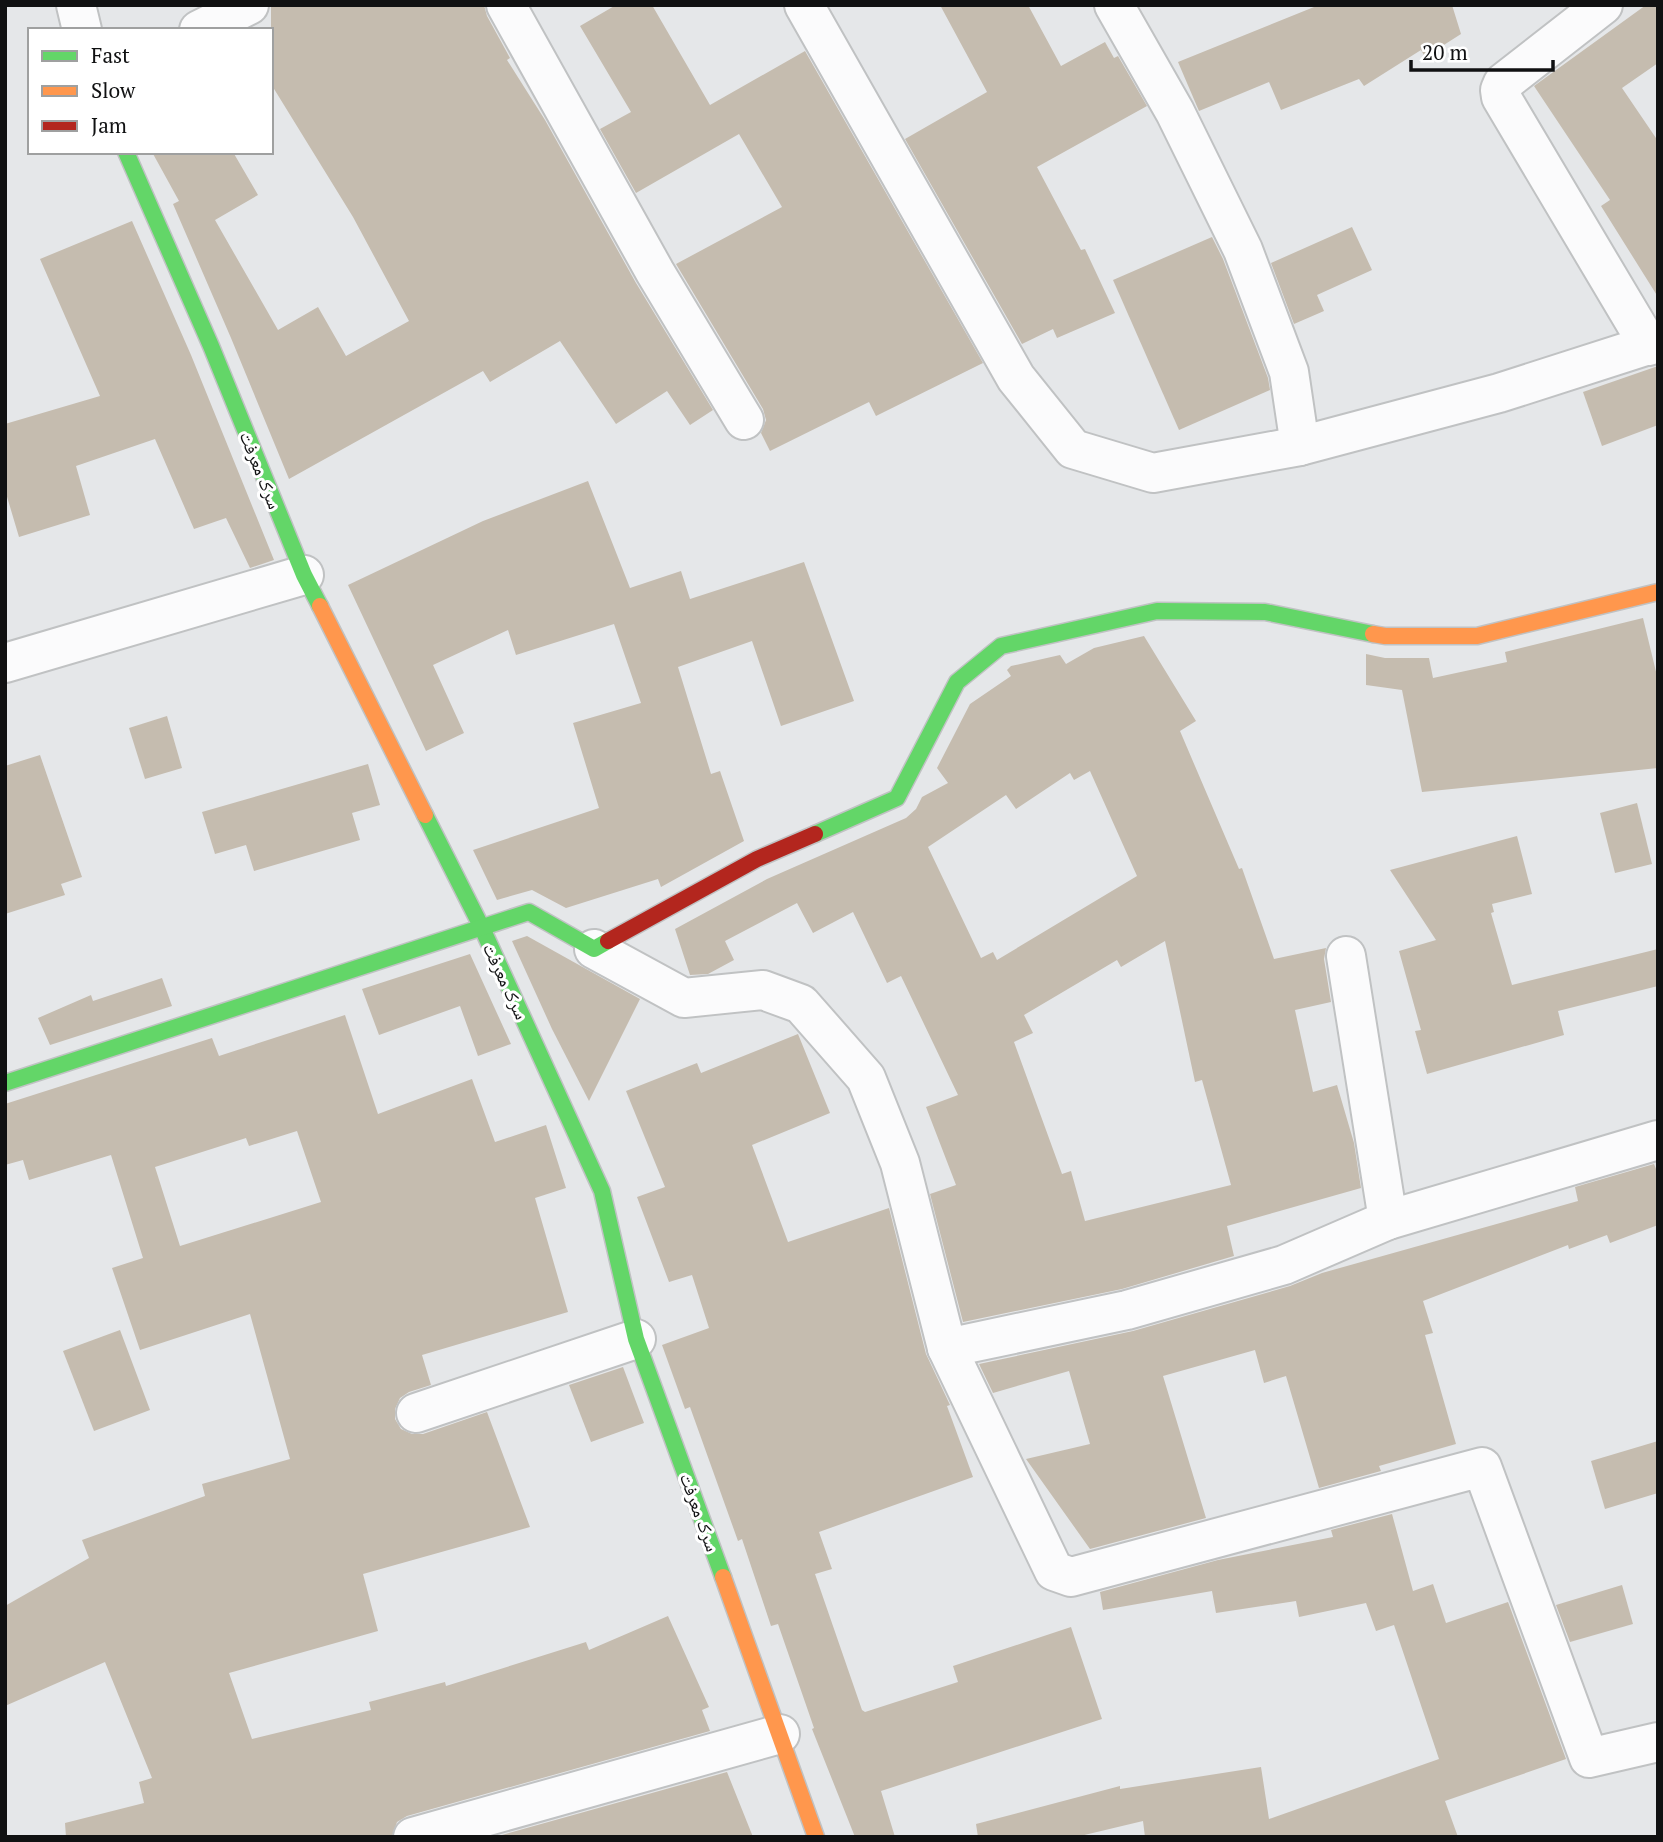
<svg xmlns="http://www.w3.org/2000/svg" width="1663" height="1842" font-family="'PT Serif','Noto Naskh Arabic',serif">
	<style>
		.building { fill: #c5bcaf; fill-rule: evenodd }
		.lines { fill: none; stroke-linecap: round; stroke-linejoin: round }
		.street-casing { stroke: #c0c2c3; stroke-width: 42 }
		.fast-casing { stroke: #c0c2c3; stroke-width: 19 }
		.slow-casing { stroke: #c0c2c3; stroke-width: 19 }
		.jam-casing { stroke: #c0c2c3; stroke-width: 19 }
		.street { stroke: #fbfbfc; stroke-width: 38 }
		.fast { stroke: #63d668; stroke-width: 16 }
		.slow { stroke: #ff974d; stroke-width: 16 }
		.jam { stroke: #b3261e; stroke-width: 16 }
		.labels { text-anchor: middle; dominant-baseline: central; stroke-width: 6; stroke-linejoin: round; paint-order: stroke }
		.street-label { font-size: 18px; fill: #101112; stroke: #fff }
	</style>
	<rect width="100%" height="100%" fill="#e5e7e9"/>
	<g class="building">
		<polygon points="271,5 484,5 487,16 510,58 507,60 545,120 636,283 713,410 690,425 667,391 616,424 560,341 490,382 483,371 289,479 231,338 173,204 179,201 152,152 233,152 258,195 215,220 278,330 318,307 346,356 409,321 353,217 271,84"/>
		<polygon points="616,5 652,5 710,105 805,51 983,363 876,416 869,402 770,451 761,433 766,420 763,409 676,264 782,207 739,134 636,193 600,129 631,112 580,26"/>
		<polygon points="940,5 1028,5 1061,66 1105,42 1114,58 1118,56 1147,106 1037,167 1081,250 1085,249 1115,313 1057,338 1053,329 1022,344 905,139 987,92"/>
		<polygon points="1319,5 1452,5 1461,34 1425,57 1421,50 1364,86 1359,79 1281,110 1269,82 1199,111 1178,62"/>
		<polygon points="1646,5 1658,5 1658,63 1622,88 1658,141 1658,297 1601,206 1610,200 1534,86"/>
		<polygon points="132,221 191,355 274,560 250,568 226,518 194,529 155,439 76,466 90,515 19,537 5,490 5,424 100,396 40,259"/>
		<polygon points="1352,227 1372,270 1317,295 1324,311 1294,324 1271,263"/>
		<polygon points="1212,237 1223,259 1268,378 1270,390 1179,430 1113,280"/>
		<polygon points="1658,366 1658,425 1602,446 1583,392"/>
		<polygon points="588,481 630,588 681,571 690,599 804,562 854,701 781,726 752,641 678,667 711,774 720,771 744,841 661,887 658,879 566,908 532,890 497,900 473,850 599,808 573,723 641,703 614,624 516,655 508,630 433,665 464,733 426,751 348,585 483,521"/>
		<polygon points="1643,618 1658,680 1658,768 1422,792 1402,690 1366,685 1366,654 1385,658 1429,658 1433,678 1507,662 1505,652"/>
		<path d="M1144,636L1196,721L1180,731L1239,869L1242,868L1274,959L1326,948L1324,959L1331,1002L1295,1010L1313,1092L1337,1085L1354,1143L1361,1188L1227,1226L1234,1256L1122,1289L963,1322L930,1194L956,1185L926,1107L958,1095L901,976L887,983L853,912L813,933L797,903L725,941L734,960L708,974L690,975L675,929L767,879L906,818L916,809L922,797L948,783L937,768L970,704L1011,676L1007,670L1011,666L1060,655L1066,664L1094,648ZM1090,771L1137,876L997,960L993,952L981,958L928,847L1006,795L1016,809L1070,773L1074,780ZM1165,941L1195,1082L1202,1080L1231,1185L1085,1221L1071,1171L1062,1174L1014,1042L1033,1033L1024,1015L1117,960L1121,967Z"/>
		<polygon points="167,716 182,768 145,779 129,728"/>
		<polygon points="40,755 82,877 61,884 65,895 5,914 5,766"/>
		<polygon points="368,764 380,805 352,813 360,840 254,871 246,845 215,854 202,812"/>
		<polygon points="1637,803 1652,864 1615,873 1600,813"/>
		<polygon points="1517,836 1532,894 1492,904 1494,912 1491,913 1512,985 1658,949 1658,986 1558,1011 1564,1035 1427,1074 1415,1031 1421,1030 1399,951 1436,940 1390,870"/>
		<polygon points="527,936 640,999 589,1101 552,1029 512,941"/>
		<polygon points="470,954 511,1044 478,1056 460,1006 379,1035 362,989"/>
		<polygon points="162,978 172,1006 50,1045 38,1018 91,995 93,1001"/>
		<path d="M345,1015L378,1114L472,1079L495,1142L546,1125L566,1188L535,1198L568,1312L422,1355L431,1385L409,1392L400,1398L395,1409V1419L401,1429L412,1434H423L487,1412L530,1527L363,1574L378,1631L229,1673L252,1739L371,1710L369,1702L445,1682L446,1686L586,1642L589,1650L668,1616L709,1707L702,1710L710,1731L407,1816L397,1822L392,1837H66L65,1823L144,1803L139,1782L152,1778L105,1662L5,1706V1606L89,1558L82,1540L205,1496L202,1484L290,1459L250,1314L140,1350L112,1268L143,1258L111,1155L29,1180L23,1160L5,1165V1104L212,1038L219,1056ZM297,1131L321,1202L180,1246L155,1167L246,1138L249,1146Z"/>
		<polygon points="798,1034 830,1113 752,1145 788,1242 889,1208 926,1354 950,1405 947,1406 973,1477 819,1532 832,1569 815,1574 862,1710 865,1712 958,1682 953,1666 1071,1627 1102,1719 881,1791 895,1837 855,1837 812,1729 814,1728 778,1624 771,1626 742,1539 738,1541 690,1407 685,1409 662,1345 709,1328 692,1275 669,1282 637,1197 665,1187 626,1091 697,1063 701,1073"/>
		<polygon points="1654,1164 1658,1174 1658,1225 1610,1243 1607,1235 1569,1249 1568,1245 1423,1301 1433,1333 1425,1335 1456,1444 1379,1466 1381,1471 1319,1488 1286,1376 1264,1383 1255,1350 1163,1376 1206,1518 1090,1549 1026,1459 1090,1444 1069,1371 993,1393 979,1364 1133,1331 1290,1286 1322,1273 1578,1201 1575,1187"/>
		<polygon points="120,1330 150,1410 94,1431 63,1351"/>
		<polygon points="623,1367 644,1423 591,1442 569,1385"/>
		<polygon points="1658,1441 1658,1493 1605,1509 1591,1461"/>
		<polygon points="1392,1514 1413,1591 1433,1584 1446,1623 1508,1602 1566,1759 1445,1801 1458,1837 1145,1837 1143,1821 1076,1837 978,1837 976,1824 1120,1786 1120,1789 1261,1767 1269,1819 1439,1759 1394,1625 1376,1631 1366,1603 1299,1617 1296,1601 1216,1613 1212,1591 1103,1610 1100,1592 1218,1560 1333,1537 1331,1530"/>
		<polygon points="1622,1585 1633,1624 1570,1642 1556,1605"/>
		<polygon points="727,1772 753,1837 495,1837"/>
	</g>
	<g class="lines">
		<defs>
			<g id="street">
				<polyline points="76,5 82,30"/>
				<polyline points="506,5 655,272 744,420"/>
				<polyline points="804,5 1016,378 1073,449 1153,473 1300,446 1499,393 1658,342"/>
				<polyline points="1114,5 1175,112 1243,250 1289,372 1300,446"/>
				<polyline points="1603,5 1503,83 1500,90 1501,97 1649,346"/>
				<polyline points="199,30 249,5"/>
				<polyline points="5,663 304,575"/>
				<polyline points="594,949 684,998 763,990 801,1004 866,1078 900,1163 947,1348 1054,1571 1071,1577 1482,1467 1589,1758 1658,1742"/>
				<polyline points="1346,956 1388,1220"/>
				<polyline points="947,1348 1127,1310 1284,1265 1388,1220 1658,1140"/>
				<polyline points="416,1413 636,1339"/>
				<polyline points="413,1837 780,1734"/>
			</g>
			<g id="fast">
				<polyline points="126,152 211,346 304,575 320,606"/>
				<polyline points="425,815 482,928 602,1191 636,1339 723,1577"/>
				<polyline points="815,834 897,798 957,682 1001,646 1157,611 1265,612 1373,634"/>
				<polyline points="5,1083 529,912 594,949 608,941"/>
			</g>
			<g id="slow">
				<polyline points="320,606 425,815"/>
				<polyline points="1373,634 1385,636 1477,636 1658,592"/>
				<polyline points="723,1577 816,1837"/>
			</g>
			<polyline id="jam" points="608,941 757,859 815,834"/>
		</defs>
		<use href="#street" class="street-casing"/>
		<use href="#fast" class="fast-casing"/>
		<use href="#slow" class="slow-casing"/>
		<use href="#jam" class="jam-casing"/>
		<use href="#street" class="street"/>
		<use href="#fast" class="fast"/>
		<use href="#slow" class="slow"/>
		<use href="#jam" class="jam"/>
	</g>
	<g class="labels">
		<g class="street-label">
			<text transform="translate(261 470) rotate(68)">سرک معرفت</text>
			<text transform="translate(506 981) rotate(65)">سرک معرفت</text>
			<text transform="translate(700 1512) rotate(70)">سرک معرفت</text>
		</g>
	</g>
	<rect width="1663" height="1842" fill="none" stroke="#101112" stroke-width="14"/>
	<rect x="28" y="28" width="245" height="126" fill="#ffffff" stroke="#9fa0a0" stroke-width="2"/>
	<rect x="42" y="51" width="35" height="10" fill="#63d668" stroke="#9fa0a0" stroke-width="2"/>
	<text x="91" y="63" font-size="21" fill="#101112">Fast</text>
	<rect x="42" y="86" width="35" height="10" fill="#ff974d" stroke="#9fa0a0" stroke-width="2"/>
	<text x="91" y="98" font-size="21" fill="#101112">Slow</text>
	<rect x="42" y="121" width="35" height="10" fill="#b3261e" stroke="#9fa0a0" stroke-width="2"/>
	<text x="91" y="133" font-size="21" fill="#101112">Jam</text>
	<path d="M1411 60v10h142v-10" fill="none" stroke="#101112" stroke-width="3.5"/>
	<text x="1422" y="60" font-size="21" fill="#101112" stroke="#ffffff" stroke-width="5" paint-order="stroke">20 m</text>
</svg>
